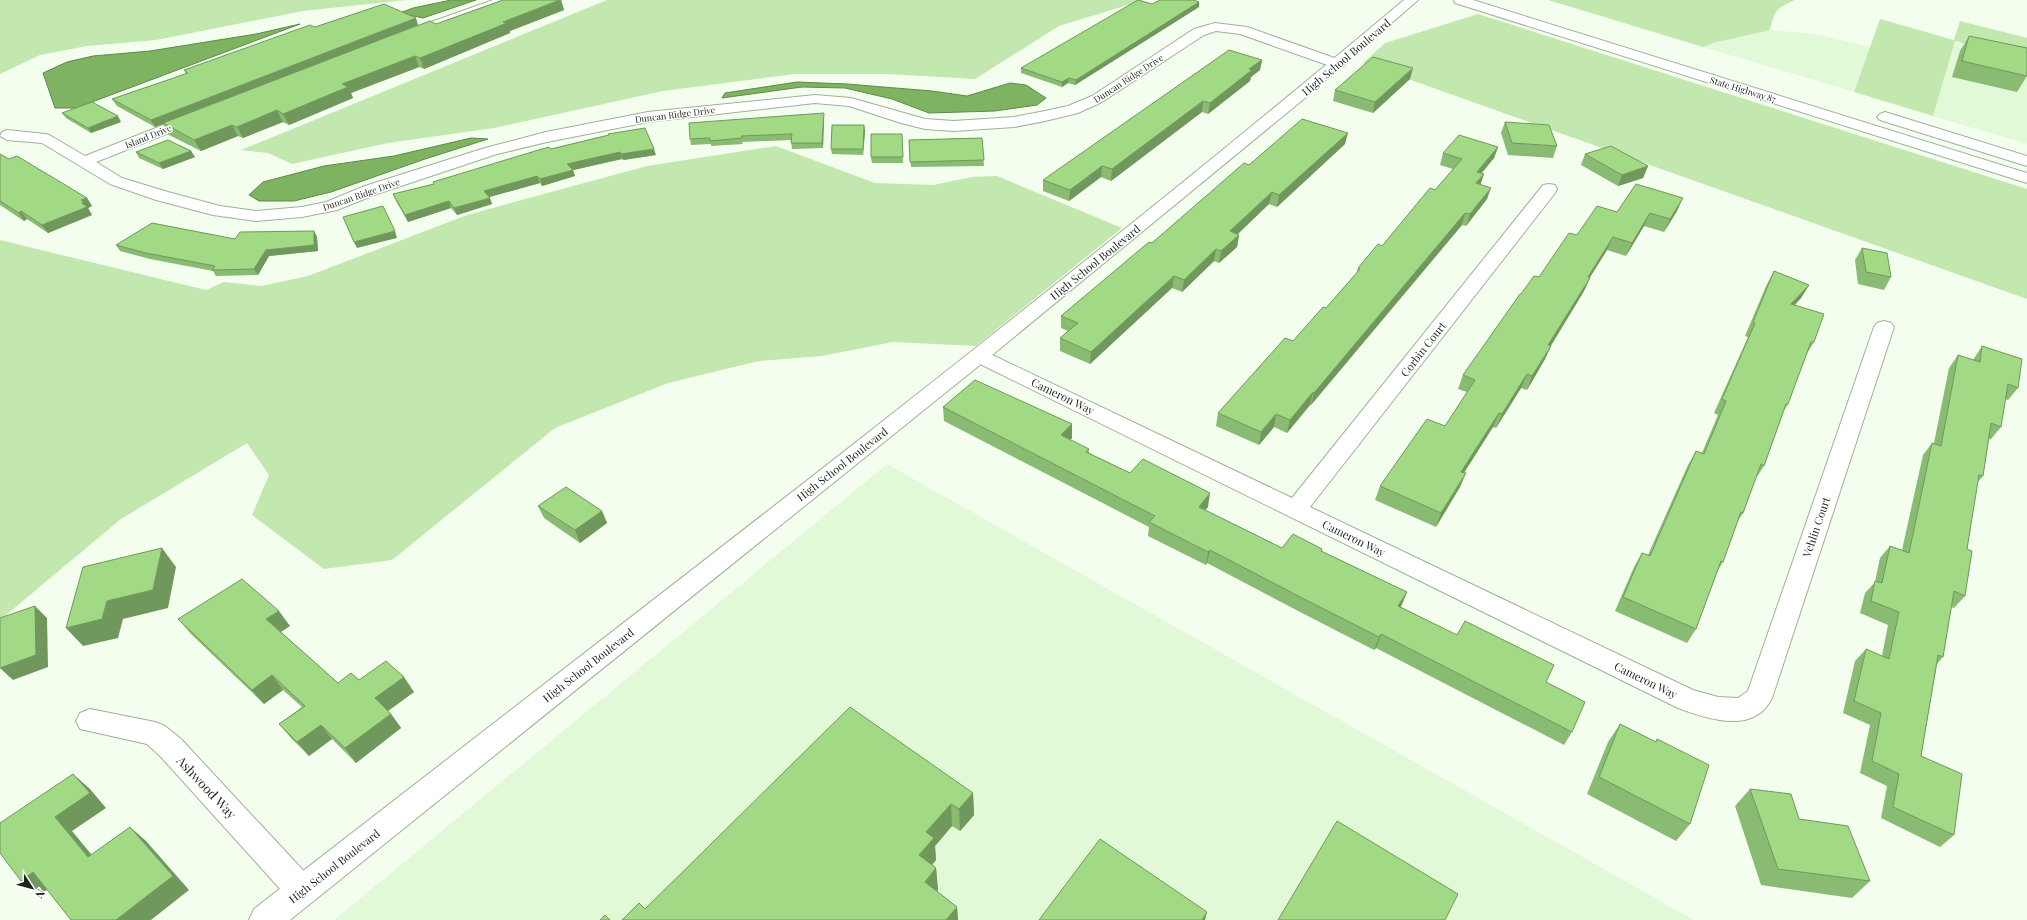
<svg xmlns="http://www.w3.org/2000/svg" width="2027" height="920" font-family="'Playfair Display',serif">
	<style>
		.built { fill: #e2f9d7 }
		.green { fill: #c2e8af }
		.water { fill: #7eb461; stroke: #61894c }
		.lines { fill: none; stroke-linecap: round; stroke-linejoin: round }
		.street-casing { stroke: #a0b198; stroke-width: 2 }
		.secondary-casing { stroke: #a0b198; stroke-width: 2 }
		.highway-casing { stroke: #a0b198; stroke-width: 2 }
		.street { fill: #fff; fill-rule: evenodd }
		.secondary { fill: #fff; fill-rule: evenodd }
		.highway { fill: #fff; fill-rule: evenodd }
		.wall { fill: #8abb72 }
		.shaded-wall { fill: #71985c }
		.building { fill: #a1d984; stroke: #71985c }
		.labels { text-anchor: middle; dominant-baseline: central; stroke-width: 3; stroke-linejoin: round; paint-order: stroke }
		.far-street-label { font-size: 9px; fill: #1d241a; stroke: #fff }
		.street-label { font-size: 11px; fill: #1d241a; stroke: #fff }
		.near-street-label { font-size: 13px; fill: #1d241a; stroke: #fff }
	</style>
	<rect width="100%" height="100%" fill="#f3feee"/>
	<g class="built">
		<polygon points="1770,30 1816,34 1870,47 1854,92 1703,47 1713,43"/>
		<polygon points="1955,41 2027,57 2027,144 1933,116"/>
		<polygon points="887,464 1694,920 334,920"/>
	</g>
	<g class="green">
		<polygon points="0,0 406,0 303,11 156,40 87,46 40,55 0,74"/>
		<polygon points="607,0 1144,0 1059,26 975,79 887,74 794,74 663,91 494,128 388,143 292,164 268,153 241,150"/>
		<path d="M1548,0H1795C1777,8 1774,10 1770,30L1713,43L1703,47Z"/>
		<polygon points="1478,14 2027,189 2027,299 1363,63 1385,43"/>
		<polygon points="1880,19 1954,40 1960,21 2027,38 2027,57 1955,41 1933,116 1854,92"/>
		<polygon points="776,146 875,183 933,185 972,177 997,176 1122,228 976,346 893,342 822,356 759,361 668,383 555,428 392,560 324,569 252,515 269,475 247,443 121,519 0,620 0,240 206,290 224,282 261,286 308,276 467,215 647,166"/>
	</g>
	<g class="water">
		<polygon points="451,0 476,0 423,18 400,13 413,8"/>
		<polygon points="300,24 76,108 55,108 43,73 67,62 93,56 150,51 256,34"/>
		<polygon points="797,82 847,84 932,91 967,96 1010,83 1026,85 1046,98 1037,105 995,111 929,113 892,99 845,88 802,87 722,98 725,93"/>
		<polygon points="471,138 488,139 425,159 331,192 294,201 259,201 249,195 263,182 324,166 394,156"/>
	</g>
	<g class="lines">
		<defs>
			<g id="street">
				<polygon points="493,0 511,0 510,3 413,38 403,38 401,35 403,32"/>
				<polygon points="1215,23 1247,27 1343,61 1345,64 1343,67 1333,67 1240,34 1216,31 1204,35 1102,102 1078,113 1045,121 1014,127 954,131 925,129 901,123 849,106 815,103 648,122 547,142 497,154 377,194 337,210 302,217 256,221 213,215 156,200 110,184 42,143 7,140 0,136 2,132 7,130 46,134 51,136 85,156 194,113 199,115 202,118 199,121 96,162 122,178 168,192 220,206 256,211 302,207 326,202 365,186 485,148 546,132 648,112 815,95 851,98 925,119 954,121 1014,117 1045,111 1068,106 1092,96 1194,29"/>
				<path d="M1549,184L1555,185L1557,189L1555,193L1310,507L1693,690L1718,697L1738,698L1748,691L1874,327L1877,323L1884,321L1891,323L1894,327L1772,698C1754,735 1708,719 1678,708L972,360L969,356L972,352L979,350L986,352L1292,498L1543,185Z"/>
				<polygon points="90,709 155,722 165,726 181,739 313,881 317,891 313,901 302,906 291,901 161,757 147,744 80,729 76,721 80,713"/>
			</g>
			<path id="secondary" d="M1404,0H1418L1305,98L986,360L290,920H249L254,909C640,609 1030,314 1404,0Z"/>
			<g id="highway">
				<polygon points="1454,0 1473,0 2027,173 2027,183 1455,3"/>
				<polygon points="1885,112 2027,156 2027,166 1880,120 1877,117 1880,114"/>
			</g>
		</defs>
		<use href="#street" class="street-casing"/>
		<use href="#secondary" class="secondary-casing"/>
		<use href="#highway" class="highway-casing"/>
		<use href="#street" class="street"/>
		<use href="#secondary" class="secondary"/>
		<use href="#highway" class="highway"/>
	</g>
	<g class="wall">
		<polygon points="503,0 561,0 564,10 510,31 510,33 424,69 419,67 351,93 353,98 289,125 283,122 243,138 238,136 201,151 169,135 163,124 155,127 117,106 112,99 186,74 184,70 315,27 418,25 314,65 436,24"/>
		<polygon points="1199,2 1199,7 1075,85 1068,83 1062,87 1021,73 1021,68 1152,4"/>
		<polygon points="1969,36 2027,48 2027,76 2017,92 1952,77 1960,51"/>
		<polygon points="1262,60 1260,70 1251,77 1250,81 1208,114 1202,112 1111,181 1101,177 1069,201 1043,191 1043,180"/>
		<polygon points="1410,79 1373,113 1333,101 1335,90"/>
		<polygon points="62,113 121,122 91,133 66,118"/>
		<polygon points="824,118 823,148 792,149 791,140 742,142 743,144 711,146 711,144 691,145 690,139"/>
		<polygon points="1505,122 1557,146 1553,158 1508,155 1501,133"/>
		<polygon points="864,125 865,131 863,155 832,154 831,149"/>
		<polygon points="608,134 656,155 623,160 622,159 573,170 575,176 542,186 540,183 489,197 492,204 457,215 451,208 408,222 396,201 393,194 434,184 433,182 551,149 608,135"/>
		<polygon points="902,134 903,163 872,163 871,157"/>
		<polygon points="982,138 984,166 911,167 909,140"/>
		<polygon points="1345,144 1277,207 1269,204 1238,234 1239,235 1237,247 1219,263 1214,261 1182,292 1172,288 1090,364 1060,351 1060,338 1068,331 1061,328 1061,316 1249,165"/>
		<polygon points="1498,147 1494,158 1482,173 1484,174 1480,184 1487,199 1466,226 1462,225 1311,405 1310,405 1287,433 1274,427 1259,445 1216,426 1218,413 1293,341 1326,308 1356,274 1358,268 1382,246 1435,190 1453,169 1440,165 1443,153"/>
		<polygon points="191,151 195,157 163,169 139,158 136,152"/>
		<polygon points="0,154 9,159 87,198 92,206 88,208 92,215 48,233 27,219 24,221 0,205"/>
		<polygon points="1585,154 1648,166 1643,178 1618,186 1581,165"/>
		<polygon points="1677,211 1664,232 1644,226 1626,256 1607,250 1590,277 1584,291 1551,346 1545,359 1527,390 1521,388 1496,428 1493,427 1464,473 1460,487 1436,527 1375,500 1380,486 1445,426 1467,392 1458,389 1463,375 1521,294 1539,277 1577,235 1617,212"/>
		<polygon points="314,231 317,237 318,251 269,256 258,275 216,276 213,271 150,259 120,251 116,245 235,239"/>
		<polygon points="1862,248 1891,277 1884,290 1858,284 1855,260"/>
		<polygon points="1774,271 1809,285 1801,298 1795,305 1814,342 1806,355 1788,404 1784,410 1764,466 1756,478 1743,513 1737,522 1723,562 1718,570 1696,629 1687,643 1615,611 1634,567 1642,553 1648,555 1688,465 1696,451 1702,453 1718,415 1714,413 1748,337 1745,336 1767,284"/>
		<polygon points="1982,346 2018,388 2008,400 2005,399 2001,427 1991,439 1989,439 1983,476 1977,483 1967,549 1965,596 1954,608 1951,607 1943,657 1937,664 1921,756 1954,835 1940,847 1881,818 1887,786 1860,773 1870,725 1843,713 1855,661 1866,649 1882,656 1888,625 1860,613 1865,593 1875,582 1880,558 1890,546 1902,550 1923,455 1932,443 1934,443 1949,368 1958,355 1973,360"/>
		<polygon points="943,407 1072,424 1072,438 1070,440 1089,449 1089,453 1130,473 1208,507 1205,510 1282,548 1322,549 1321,551 1407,592 1401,607 1546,682 1572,732 1564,745 1376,648 1374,650 1302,613 1207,563 1206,565 1148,536 1149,527 944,421"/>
		<polygon points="538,506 602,511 607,523 580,543 544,518"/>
		<polygon points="178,619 290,626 281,632 338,683 359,680 414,692 388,711 391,714 401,728 356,763 332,739 309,756 291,738 279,724 302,707 283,690 264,704 191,634"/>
		<polygon points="1620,724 1656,742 1657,739 1690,824 1676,841 1587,794 1608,742"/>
		<polygon points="1750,789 1799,819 1870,881 1852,898 1761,885 1735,806"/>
		<polygon points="973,793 974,815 960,831 952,826 935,846 936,860 932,865 936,868 938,890 937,891 957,907 958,920 622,920 645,909"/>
	</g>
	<g class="shaded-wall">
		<polygon points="560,0 561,0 564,10 510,31 510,33 424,69 420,58 503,22"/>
		<polygon points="1199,2 1199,7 1075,85 1076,80"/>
		<polygon points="416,18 418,25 155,127 151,120"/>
		<polygon points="415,56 419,67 351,93 353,98 289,125 283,114 342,84"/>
		<polygon points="1262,60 1260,70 1251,77 1250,81 1208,114 1210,103 1249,69"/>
		<polygon points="1413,68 1410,79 1373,113 1375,102"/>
		<polygon points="1069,78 1068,83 1062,87 1062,82"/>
		<polygon points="1203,101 1202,112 1111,181 1112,169"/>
		<polygon points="277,110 283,122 243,138 237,127"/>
		<polygon points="824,113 824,118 823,148 822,143"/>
		<polygon points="118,116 121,122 91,133 88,128"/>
		<polygon points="232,125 238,136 201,151 194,140"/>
		<polygon points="864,125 865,131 863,155 863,149"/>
		<polygon points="1348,133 1345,144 1277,207 1279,195"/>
		<polygon points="1498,147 1494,158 1473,183 1477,172"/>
		<polygon points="654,149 656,155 623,160 621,154"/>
		<polygon points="191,151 195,157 163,169 159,163"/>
		<polygon points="620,152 622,159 569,171 567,164"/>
		<polygon points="1102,166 1101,177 1069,201 1070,190"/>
		<polygon points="1648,166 1643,178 1618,186 1622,175"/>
		<polygon points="573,170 575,176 542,186 540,179"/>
		<polygon points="1484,174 1480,186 1476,183"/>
		<polygon points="537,176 540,183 486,198 484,191"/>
		<polygon points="1491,188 1487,199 1466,226 1470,214"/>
		<polygon points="1272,192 1269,204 1228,243 1230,231"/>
		<polygon points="87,198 92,206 88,208 92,215 48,233 42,225 81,200"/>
		<polygon points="490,198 492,204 457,215 454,208"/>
		<polygon points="1683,198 1677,211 1664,232 1670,219"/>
		<polygon points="449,201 451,208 408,222 405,215"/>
		<polygon points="21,211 27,219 24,221 19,213"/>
		<polygon points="1465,213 1462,225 1311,405 1314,393"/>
		<polygon points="1650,213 1644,226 1626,256 1632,243"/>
		<polygon points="314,231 317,237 318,251 269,256 258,275 254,269 266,250"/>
		<polygon points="395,231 397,238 357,248 354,242"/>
		<polygon points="1239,235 1237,247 1219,263 1221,251"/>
		<polygon points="1613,237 1607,250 1582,290 1588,277"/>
		<polygon points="1216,249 1214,261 1182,292 1184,280"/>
		<polygon points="1174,276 1172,288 1090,364 1091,352"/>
		<polygon points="1590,278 1584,291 1543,358 1548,345"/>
		<polygon points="1809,285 1801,298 1783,317 1791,304"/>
		<polygon points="1551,346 1545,359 1527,390 1532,376"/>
		<polygon points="1527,374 1521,388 1496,428 1502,414"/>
		<polygon points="1313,392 1310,405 1287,433 1290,420"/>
		<polygon points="1499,413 1493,427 1456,485 1461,472"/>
		<polygon points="1276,414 1274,427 1259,445 1261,432"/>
		<polygon points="1072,424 1072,438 1061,449 1061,435"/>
		<polygon points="1466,473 1460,487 1436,527 1441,513"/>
		<polygon points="1210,493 1208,507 1196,521 1199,507"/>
		<polygon points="602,511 607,523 580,543 575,530"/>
		<polygon points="162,548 176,567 168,608 123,619 118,638 83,646 66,628 107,601"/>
		<polygon points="1210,550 1207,563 1206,565 1208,552"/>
		<polygon points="1407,592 1401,606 1393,619 1398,606"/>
		<polygon points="35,606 47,618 48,667 13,680 0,668"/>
		<polygon points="279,611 290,626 277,634 266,619"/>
		<polygon points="1381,634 1376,648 1374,650 1379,637"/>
		<polygon points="272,675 283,690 264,704 252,690"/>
		<polygon points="404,677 414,692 385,713 375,698"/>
		<polygon points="391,714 401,728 356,763 345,748"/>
		<polygon points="321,725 332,739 309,756 297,742"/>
		<polygon points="73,774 90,789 106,808 72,831 105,871 88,857 55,817"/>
		<polygon points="973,793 974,815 960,831 959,809"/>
		<polygon points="951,804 952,826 935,846 936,860 922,877 919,855 926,832"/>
		<polygon points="130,827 146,841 189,890 151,920 116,920"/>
		<polygon points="936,868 938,890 927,903 925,882"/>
		<polygon points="33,872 52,886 40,895 21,881"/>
		<polygon points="957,907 958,920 946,920"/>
		<polygon points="1207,912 1205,920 1202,920"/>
	</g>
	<g class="building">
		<polygon points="503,0 560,0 503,22 507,23 420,58 415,56 342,84 348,87 283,114 277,110 237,127 232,125 194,140 163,123 403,31 430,21 436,24"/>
		<polygon points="1138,0 1152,4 1160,0 1193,0 1199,2 1076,80 1069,78 1062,82 1021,68"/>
		<polygon points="384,4 416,18 151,120 112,99 188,73 184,70 310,25 315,27"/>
		<polygon points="1969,36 2027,48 2027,76 1962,61"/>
		<polygon points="1229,50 1262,60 1249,69 1252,70 1210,103 1203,101 1112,169 1102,166 1070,190 1043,180"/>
		<polygon points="1373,57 1413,68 1375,102 1335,90"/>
		<polygon points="92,102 118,116 88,128 62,113"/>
		<polygon points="824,113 822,143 791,143 792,134 741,136 742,138 710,141 710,138 690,139 689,123"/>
		<polygon points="1302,119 1348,133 1279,195 1272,192 1230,231 1239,235 1221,251 1216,249 1184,280 1174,276 1091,352 1060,338 1078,323 1061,316 1149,242 1152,243 1244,163 1249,165"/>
		<polygon points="1505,122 1549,125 1557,146 1512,143"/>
		<polygon points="832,125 864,125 863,149 831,149"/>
		<polygon points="645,128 654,149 621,154 620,152 567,164 573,170 540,179 537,176 484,191 490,198 454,208 449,201 405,215 393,194 434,184 433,182 522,155 549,147 551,149 609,135 608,134"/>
		<polygon points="871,134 902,134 903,157 871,157"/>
		<polygon points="1459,135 1498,147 1477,172 1484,174 1476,183 1491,188 1470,214 1465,213 1314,393 1313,392 1290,420 1276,414 1261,432 1218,413 1285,338 1293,341 1323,307 1326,308 1360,269 1358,268 1378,244 1382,246 1430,188 1435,190 1462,159 1443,153"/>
		<polygon points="982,138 984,160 910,162 909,140"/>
		<polygon points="168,140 191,151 159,163 136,152"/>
		<polygon points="1611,146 1648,166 1622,175 1585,154"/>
		<polygon points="0,154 9,159 17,156 87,198 81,200 84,202 82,203 87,207 42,225 21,211 19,213 0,201"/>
		<polygon points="1636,184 1683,198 1670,219 1650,213 1632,243 1613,237 1588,277 1590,278 1548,345 1551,346 1532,376 1527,374 1502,414 1499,413 1461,472 1466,473 1441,513 1380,486 1427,419 1445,426 1475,380 1463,375 1520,294 1521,294 1534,276 1539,277 1569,233 1577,235 1597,206 1617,212"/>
		<polygon points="383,206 395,231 354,242 343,217"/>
		<polygon points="152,223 235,239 240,232 314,231 314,245 266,250 254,269 212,270 215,266 146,253 116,245"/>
		<polygon points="1862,248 1887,253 1891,277 1866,272"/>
		<polygon points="1774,271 1809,285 1791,304 1824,314 1814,342 1811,342 1788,404 1786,404 1764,466 1761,464 1743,513 1741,512 1723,562 1721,561 1696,629 1623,597 1642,553 1650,556 1696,451 1704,454 1726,401 1722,399 1755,323 1753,322"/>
		<polygon points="1982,346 2022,359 2018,388 2008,384 2001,427 1991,423 1983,476 1979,475 1967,549 1972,551 1965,596 1954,591 1943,657 1938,655 1921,756 1962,774 1954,835 1893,807 1899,774 1872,761 1881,713 1854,701 1866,649 1889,659 1899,612 1871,601 1875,581 1882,583 1890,546 1909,553 1932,443 1941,446 1958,355 1980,362"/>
		<polygon points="975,380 1072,424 1061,435 1089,449 1086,452 1130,473 1143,459 1210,493 1199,507 1282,548 1293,534 1322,549 1321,551 1407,592 1398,606 1457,635 1465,621 1554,665 1546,682 1585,702 1572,732 1381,634 1379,637 1306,600 1210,550 1208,552 1149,522 1155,516 943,407"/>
		<polygon points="566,487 602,511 575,530 538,506"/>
		<polygon points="162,548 153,590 107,601 102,619 66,628 83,567"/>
		<polygon points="242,579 279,611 266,619 338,683 351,673 359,680 386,661 404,677 375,698 391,714 345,748 321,725 297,742 279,724 305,706 272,675 252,690 178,619"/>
		<polygon points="35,606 36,655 0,668 0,618"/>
		<polygon points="850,707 973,793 959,809 951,804 926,832 934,838 919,855 936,868 925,882 957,907 946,920 622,920 639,903 645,909"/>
		<polygon points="1620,724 1656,742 1657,739 1709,765 1690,824 1599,777"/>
		<polygon points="73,774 90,793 55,817 88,857 130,827 173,876 116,920 71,920 33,872 21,881 0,853 0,823"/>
		<polygon points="1750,789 1791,794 1799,819 1848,826 1870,881 1778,869"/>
		<polygon points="1337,821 1458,894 1445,920 1278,920"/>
		<polygon points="1100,839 1207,912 1202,920 1039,920"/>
		<polygon points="605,915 610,920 600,920"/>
	</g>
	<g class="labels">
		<g class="far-street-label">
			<text transform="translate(1128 78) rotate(-33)">Duncan Ridge Drive</text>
			<text transform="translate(1743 89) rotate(17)">State Highway 87</text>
			<text transform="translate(675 114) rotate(-7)">Duncan Ridge Drive</text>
			<text transform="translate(148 136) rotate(-22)">Island Drive</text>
			<text transform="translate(361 194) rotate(-19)">Duncan Ridge Drive</text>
		</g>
		<g class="street-label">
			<text transform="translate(1346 57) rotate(-40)">High School Boulevard</text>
			<text transform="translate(1095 262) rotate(-39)">High School Boulevard</text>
			<text transform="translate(1423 349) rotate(-52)">Corbin Court</text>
			<text transform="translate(1063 396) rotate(26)">Cameron Way</text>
			<text transform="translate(842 464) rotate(-38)">High School Boulevard</text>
			<text transform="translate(1816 527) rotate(-71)">Vehlin Court</text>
			<text transform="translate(1354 538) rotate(26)">Cameron Way</text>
			<text transform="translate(588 665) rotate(-38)">High School Boulevard</text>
			<text transform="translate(1646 680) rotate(26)">Cameron Way</text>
			<text transform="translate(334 866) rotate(-38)">High School Boulevard</text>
		</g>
		<g class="near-street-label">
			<text transform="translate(207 787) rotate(47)">Ashwood Way</text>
		</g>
	</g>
	<g transform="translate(32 888) rotate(126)" stroke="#ffffff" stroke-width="3" paint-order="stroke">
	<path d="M0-3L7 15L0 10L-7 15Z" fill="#1d241a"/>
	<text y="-6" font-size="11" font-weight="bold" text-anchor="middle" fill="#1d241a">N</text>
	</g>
</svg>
